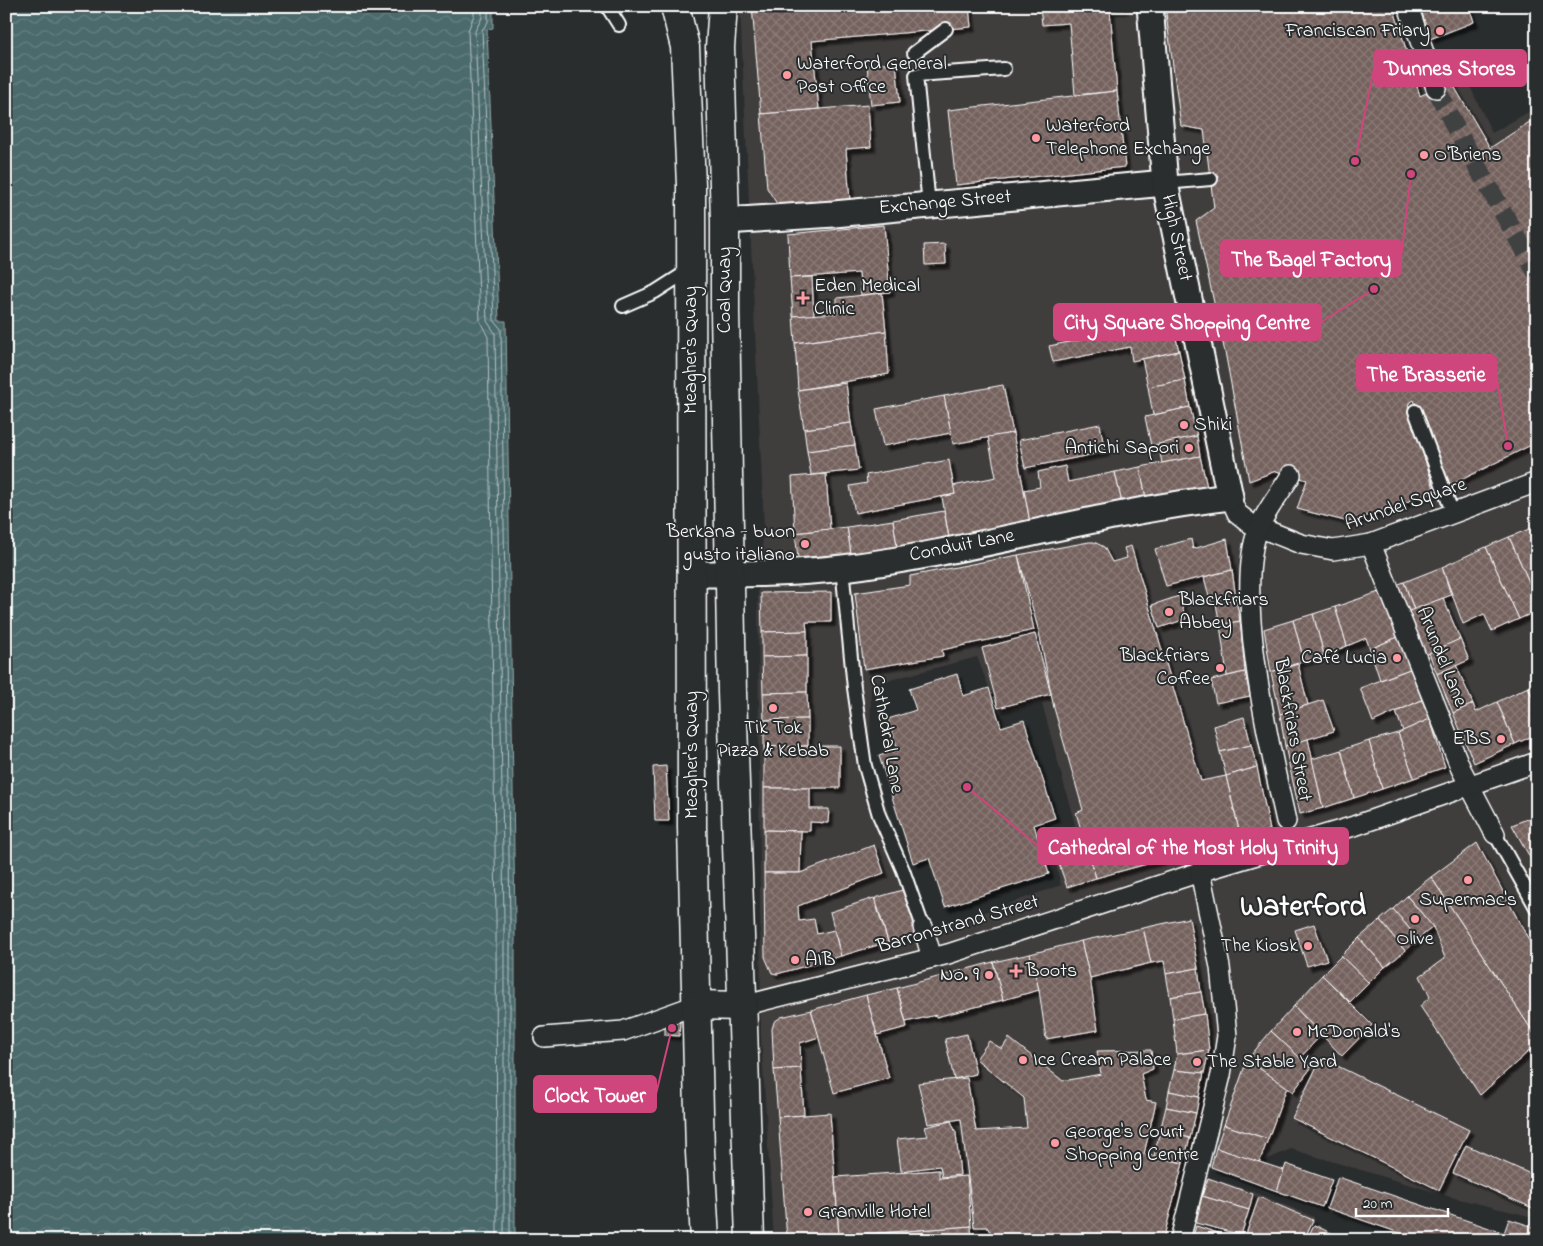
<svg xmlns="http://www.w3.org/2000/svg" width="1543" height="1246" font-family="'Indie Flower',sans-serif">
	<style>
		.built { fill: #403d3c; fill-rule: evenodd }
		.water { fill: url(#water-waves); stroke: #93a6a7 }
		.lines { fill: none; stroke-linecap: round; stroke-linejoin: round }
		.shore { stroke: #b7c3c4; stroke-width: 1 }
		.building { fill: url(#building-cross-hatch); stroke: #fff; filter: url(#shadow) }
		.pedestrian-tunnel { stroke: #3f4243; stroke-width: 19; stroke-dasharray: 19 9; stroke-linecap: butt }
		.service-casing { stroke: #fff; stroke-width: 16 }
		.pedestrian-casing { stroke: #fff; stroke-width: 22 }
		.minor-casing { stroke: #fff; stroke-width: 29 }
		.secondary-casing { stroke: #fff; stroke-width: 31 }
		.service { stroke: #2a2d2e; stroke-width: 12 }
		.pedestrian { stroke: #2a2d2e; stroke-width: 19 }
		.minor { stroke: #2a2d2e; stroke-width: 25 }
		.secondary { stroke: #2a2d2e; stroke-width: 28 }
		.poi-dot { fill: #ff9aa2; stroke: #2a2d2e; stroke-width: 2 }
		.labels { text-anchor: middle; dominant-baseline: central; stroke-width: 4; stroke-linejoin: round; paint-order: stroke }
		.poi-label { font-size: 20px; fill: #fff; stroke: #2a2d2e; text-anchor: start }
		.street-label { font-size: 20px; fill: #fff; stroke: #2a2d2e }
		.town-label { font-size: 30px; font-weight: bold; fill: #fff; stroke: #2a2d2e }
		.leader { fill: none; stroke: #ce467c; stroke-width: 2 }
		.callout-dot { fill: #ce467c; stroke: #2a2d2e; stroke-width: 2 }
		.callout { fill: #ce467c; stroke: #ce467c; stroke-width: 2 }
		.callout-label { font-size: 21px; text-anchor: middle; font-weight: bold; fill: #fff }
	</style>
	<defs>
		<pattern id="water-waves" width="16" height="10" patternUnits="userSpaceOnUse" patternTransform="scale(1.25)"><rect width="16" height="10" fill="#4b6a6c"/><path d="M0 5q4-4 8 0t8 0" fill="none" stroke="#668082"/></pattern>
		<pattern id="building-cross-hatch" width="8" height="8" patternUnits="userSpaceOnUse" patternTransform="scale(1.25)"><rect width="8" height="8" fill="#75625e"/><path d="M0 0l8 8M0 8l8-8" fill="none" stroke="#8a7a76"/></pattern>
		<filter id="shadow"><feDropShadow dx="4.5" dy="4.5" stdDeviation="1" flood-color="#0009"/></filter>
	</defs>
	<rect width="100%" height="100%" fill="#2a2d2e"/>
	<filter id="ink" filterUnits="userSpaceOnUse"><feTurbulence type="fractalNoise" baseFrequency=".02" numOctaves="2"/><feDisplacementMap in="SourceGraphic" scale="10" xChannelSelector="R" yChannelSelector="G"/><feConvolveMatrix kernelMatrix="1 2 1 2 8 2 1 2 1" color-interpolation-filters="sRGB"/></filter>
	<g filter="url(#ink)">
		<path class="built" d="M740,6H1397L1422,84L1458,61L1492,133L1537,107V1218L1451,1197L1291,1149L1259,1163L1210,1146L1203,1175L1254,1192L1314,1217V1223L1349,1240H774L761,1036L758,591L764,526ZM977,657L999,713L1042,703L1075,825L1049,836L1061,885L932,931L899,844L870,756L871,685Z"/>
		<polygon class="water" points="6,6 493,6 493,28 487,29 499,321 506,321 515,921 515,1240 6,1240"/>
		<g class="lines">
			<g class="shore">
				<polyline points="474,6 474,15 468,31 480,321 488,337 496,921 497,1240"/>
				<polyline points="482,6 482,18 475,31 487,321 495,333 504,921 504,1240"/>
				<polyline points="488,6 488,22 482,30 494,320 501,329 510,921 510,1240"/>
			</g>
		</g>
		<g class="building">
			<polygon points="752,6 969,6 971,27 812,41 819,109 761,114"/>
			<polygon points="1040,6 1124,6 1124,9 1110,10 1117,91 1075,95 1069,23 1042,25"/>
			<polygon points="1165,6 1393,6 1420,96 1451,81 1490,148 1537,117 1537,442 1447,487 1414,400 1408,404 1435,492 1349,522 1297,509 1307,480 1276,471 1249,481 1226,357 1196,221 1214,208 1204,130 1181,126"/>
			<polygon points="1420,6 1469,6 1474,22 1430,39"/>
			<polygon points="896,63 900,102 871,105 867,65"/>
			<polygon points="1117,91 1125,167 956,185 948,110"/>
			<polygon points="868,105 871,147 846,149 850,201 779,207 767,188 761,114"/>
			<polygon points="884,225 890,292 861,295 859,273 790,278 788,234"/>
			<polygon points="945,244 946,264 925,265 924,245"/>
			<polygon points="812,277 814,315 793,316 790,278"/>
			<polygon points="882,293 886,331 795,343 793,316 837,313 837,298"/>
			<polygon points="1172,321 1179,351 1132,361 1130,347 1053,362 1049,346"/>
			<polygon points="886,331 889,374 798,390 795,343"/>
			<polygon points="1179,351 1185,380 1148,387 1142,359"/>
			<polygon points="1185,380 1190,407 1153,415 1148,387"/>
			<polygon points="846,383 851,423 804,429 798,390"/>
			<polygon points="1003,385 1013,433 953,444 944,396"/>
			<polygon points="944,396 951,433 883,446 876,409"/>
			<polygon points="1190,407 1197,436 1151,446 1145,417"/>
			<polygon points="851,423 855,445 807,451 804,429"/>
			<polygon points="1100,424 1105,452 1025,468 1019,440"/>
			<polygon points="1013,433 1030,522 949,538 942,497 955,494 953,486 996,477 988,437"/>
			<polygon points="1197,436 1200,456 1162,463 1158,444"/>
			<polygon points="855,445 859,470 811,475 807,451"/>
			<polygon points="1200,456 1207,487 1146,499 1140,467"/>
			<polygon points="949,460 955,494 855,513 850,486 867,483 866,475"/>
			<polygon points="1065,466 1068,482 1115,472 1122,503 1030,522 1024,490 1040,487 1038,472"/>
			<polygon points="1140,467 1146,499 1122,503 1115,472"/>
			<polygon points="826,474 830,529 795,533 792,477"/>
			<polygon points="944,511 949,538 897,547 893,520"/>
			<polygon points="893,520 897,547 851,554 847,527"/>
			<polygon points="1537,526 1537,600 1509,537"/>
			<polygon points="847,527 851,554 798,558 795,533"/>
			<polygon points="1509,537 1537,600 1537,611 1519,619 1486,547"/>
			<polygon points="1191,539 1193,549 1227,539 1232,570 1166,586 1155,549"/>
			<polygon points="1089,542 1094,542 1104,547 1112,562 1127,558 1124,548 1131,546 1201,781 1226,776 1241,838 1096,878 1076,813 1083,810 1054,708 1039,632 1018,555"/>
			<polygon points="1486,547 1519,619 1492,631 1484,614 1463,624 1442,567"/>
			<polygon points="1018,555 1034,630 942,650 943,656 864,669 855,593 910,585 910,576"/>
			<polygon points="1442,567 1451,595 1414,610 1404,582"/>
			<polygon points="1232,570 1236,598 1211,605 1204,577"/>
			<polygon points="1404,582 1414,610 1404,613 1394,586"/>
			<polygon points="1382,591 1398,637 1370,649 1366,638 1347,646 1335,607"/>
			<polygon points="831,592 831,622 806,622 807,631 762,632 761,593"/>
			<polygon points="1179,596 1186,619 1159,628 1152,605"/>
			<polygon points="1236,598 1240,621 1220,625 1216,604"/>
			<polygon points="1443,598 1460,639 1421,657 1404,613"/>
			<polygon points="1335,607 1347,646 1324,655 1313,614"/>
			<polygon points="1313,614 1324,655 1304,661 1293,620"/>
			<polygon points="1293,620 1304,661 1271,672 1264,629"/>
			<polygon points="1240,621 1245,672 1227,676 1220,625"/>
			<polygon points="807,631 807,656 762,657 762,632"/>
			<polygon points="1035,634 1051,694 998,708 982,648"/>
			<polygon points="1398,637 1410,669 1380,680 1370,649"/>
			<polygon points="1460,639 1469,660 1437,674 1429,653"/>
			<polygon points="807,656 807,692 763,693 762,657"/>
			<polygon points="1298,664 1308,705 1280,714 1271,672"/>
			<polygon points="1456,665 1473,704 1453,713 1437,674"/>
			<polygon points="1410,669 1422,700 1373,722 1360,688"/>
			<polygon points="1245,672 1250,696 1216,703 1211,680"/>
			<polygon points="957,674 963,696 989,688 1001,727 1024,720 1055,818 1034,825 1049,874 945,907 929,858 913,863 879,756 898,750 888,719 916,710 909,689"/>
			<polygon points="1537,683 1537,706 1528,687"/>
			<polygon points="1528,687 1537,706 1537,734 1515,744 1497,702"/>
			<polygon points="807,692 808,719 764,720 763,693"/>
			<polygon points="1323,700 1334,731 1285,746 1280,714"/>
			<polygon points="1422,700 1430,719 1403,731 1396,712"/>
			<polygon points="1497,702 1515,744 1474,763 1453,713 1473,704 1476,712"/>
			<polygon points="1244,717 1251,745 1220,752 1214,726"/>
			<polygon points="808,719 808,746 764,747 764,720"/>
			<polygon points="1430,719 1445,767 1414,778 1398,733"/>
			<polygon points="1398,733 1414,778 1382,789 1369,741"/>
			<polygon points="1308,739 1323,808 1300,814 1285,746"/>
			<polygon points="1369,741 1382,789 1354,798 1341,750"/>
			<polygon points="1251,745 1257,767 1226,776 1220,752"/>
			<polygon points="808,746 840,746 840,788 764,788 764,747"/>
			<polygon points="1341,750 1354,798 1323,808 1312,759"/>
			<polygon points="666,766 669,821 655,821 653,767"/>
			<polygon points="1257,767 1270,830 1241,838 1226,776"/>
			<polygon points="764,788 810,788 810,809 829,809 828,823 810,822 810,831 764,830"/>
			<polygon points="1537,815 1537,870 1512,825"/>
			<polygon points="764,830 801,831 800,873 764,873"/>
			<polygon points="1082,831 1096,878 1067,887 1054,850 1058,838"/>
			<polygon points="1477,843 1537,955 1537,1038 1431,877"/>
			<polygon points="874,845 884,873 798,906 799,921 814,919 817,934 834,930 841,956 777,974 772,973 765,957 764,873 800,873"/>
			<polygon points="1431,877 1537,1038 1537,1044 1480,1095 1420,1006 1430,997 1420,976 1445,958 1433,927 1407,896"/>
			<polygon points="906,889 920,933 888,942 875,898"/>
			<polygon points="1407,896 1433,927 1418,939 1393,909"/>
			<polygon points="874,898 888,942 841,956 830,912"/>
			<polygon points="1393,909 1418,939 1405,951 1380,920"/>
			<polygon points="1189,918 1198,968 1166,974 1164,961 1151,963 1143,928"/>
			<polygon points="1380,920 1405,951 1385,967 1359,938"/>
			<polygon points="1314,924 1327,960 1307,966 1295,930"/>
			<polygon points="1143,928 1151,963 1090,978 1081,941"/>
			<polygon points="1359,938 1385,967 1369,983 1341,956"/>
			<polygon points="1081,941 1090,978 1098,1030 1046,1039 1039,990 1030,954"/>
			<polygon points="1030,954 1039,990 1003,1000 993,962"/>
			<polygon points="1341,956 1369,983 1350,1002 1322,975"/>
			<polygon points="993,962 1003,1000 936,1017 936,1015 906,1022 897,988"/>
			<polygon points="1198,968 1201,992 1170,997 1166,974"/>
			<polygon points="1322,975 1372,1025 1342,1056 1294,1006"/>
			<polygon points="897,988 907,1027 877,1035 866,995"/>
			<polygon points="1201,992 1205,1014 1173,1019 1170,997"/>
			<polygon points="866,995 889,1078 834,1093 811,1010"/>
			<polygon points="1294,1006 1321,1035 1300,1058 1271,1031"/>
			<polygon points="811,1010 819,1037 800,1043 801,1068 774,1070 772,1029 774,1022 781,1017"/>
			<polygon points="1205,1014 1209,1050 1177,1054 1173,1019"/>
			<polygon points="665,1021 680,1022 679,1036 665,1035"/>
			<polygon points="1271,1031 1311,1068 1293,1092 1247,1060"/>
			<polygon points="967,1034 976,1074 954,1079 945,1039"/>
			<polygon points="1009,1038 1063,1081 1101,1074 1097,1051 1151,1050 1153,1069 1141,1074 1146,1100 1156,1102 1144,1154 1183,1163 1163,1240 995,1240 987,1227 974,1227 961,1119 928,1124 918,1083 967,1078 976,1131 1027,1128 1024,1098 976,1059 989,1041 1002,1049"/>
			<polygon points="1209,1050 1204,1073 1174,1070 1177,1054"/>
			<polygon points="1321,1058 1469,1130 1439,1190 1292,1118"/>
			<polygon points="1247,1060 1287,1087 1268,1139 1224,1125"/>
			<polygon points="801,1068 804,1115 778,1117 774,1070"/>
			<polygon points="1174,1070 1204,1073 1199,1097 1169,1091"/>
			<polygon points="1169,1091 1199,1097 1196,1113 1166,1107"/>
			<polygon points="1166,1107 1196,1113 1190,1138 1160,1131"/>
			<polygon points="830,1113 839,1236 971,1226 972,1240 787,1240 778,1117"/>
			<polygon points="951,1121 956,1133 960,1175 942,1177 940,1166 901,1171 897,1139 928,1136 925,1127"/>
			<polygon points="1224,1125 1268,1139 1259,1163 1216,1148"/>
			<polygon points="1160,1131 1190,1138 1183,1163 1154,1156"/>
			<polygon points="1466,1145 1537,1177 1537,1210 1453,1173"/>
			<polygon points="1216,1148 1284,1170 1277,1191 1211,1167"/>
			<polygon points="1286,1164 1332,1180 1322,1207 1277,1191"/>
			<polygon points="939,1170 939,1178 967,1176 971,1226 839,1236 835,1177"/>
			<polygon points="1338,1177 1504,1233 1509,1219 1537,1228 1537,1237 1536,1240 1420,1240 1327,1208"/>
			<polygon points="1208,1178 1253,1194 1249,1210 1202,1196"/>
			<polygon points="1202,1196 1249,1210 1241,1235 1196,1223"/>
			<polygon points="1259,1197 1313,1220 1304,1240 1262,1240 1246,1234"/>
			<polygon points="1314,1225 1345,1240 1306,1240"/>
			<polygon points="1196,1226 1240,1240 1192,1240"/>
		</g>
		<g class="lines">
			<polyline class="pedestrian-tunnel" points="1436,88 1456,129 1537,273"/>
			<defs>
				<g id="service">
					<polyline points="607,6 619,25"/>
					<polyline points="914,53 946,29"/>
					<polyline points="1165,183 1211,179"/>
					<polyline points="929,205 916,75 1004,69"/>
					<polyline points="623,306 655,292 691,269"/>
					<polyline points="1415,411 1453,514"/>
					<polyline points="842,568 854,688 865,766 879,815 903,870 923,927"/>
					<polyline points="1495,834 1537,909"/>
				</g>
				<g id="pedestrian">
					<polyline points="1408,6 1436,88"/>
					<polyline points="1230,497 1237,513 1251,524 1301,544 1333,550 1371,544 1537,482"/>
					<polyline points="1371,544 1461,769 1495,834"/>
					<path d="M1286,821C1271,752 1232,591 1259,527C1267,509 1281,492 1291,475"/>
					<polyline points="923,927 932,958"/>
					<polyline points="742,1006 948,954 1200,872 1354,826 1537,762"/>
					<polyline points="544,1037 623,1031 696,1005"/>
					<polyline points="1180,1240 1221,1075 1227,1036 1220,967 1200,872"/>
				</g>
				<g id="minor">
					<polyline points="725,221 834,214 1165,183"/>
					<path d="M692,574C742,574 793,574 843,568C973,552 1100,512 1230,497L1165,183L1150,6"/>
				</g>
				<g id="secondary">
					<polyline points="675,6 685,47 691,185 692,827 700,1152 705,1240"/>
					<polyline points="723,6 720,47 725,221 725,311 732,692 750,1240"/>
					<polyline points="696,1005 742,1006"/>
				</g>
			</defs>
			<use href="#service" class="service-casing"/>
			<use href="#pedestrian" class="pedestrian-casing"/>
			<use href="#minor" class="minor-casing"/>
			<use href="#secondary" class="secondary-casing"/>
			<use href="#service" class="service"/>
			<use href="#pedestrian" class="pedestrian"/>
			<use href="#minor" class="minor"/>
			<use href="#secondary" class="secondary"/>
		</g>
	</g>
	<g class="poi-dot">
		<circle cx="1440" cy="31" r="5"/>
		<circle cx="787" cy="75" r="5"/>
		<circle cx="1036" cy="138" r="5"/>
		<circle cx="1424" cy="155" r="5"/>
		<path d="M800.5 290.5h5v5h5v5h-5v5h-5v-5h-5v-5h5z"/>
		<circle cx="1184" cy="425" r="5"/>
		<circle cx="1189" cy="448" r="5"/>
		<circle cx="805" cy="544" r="5"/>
		<circle cx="1169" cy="612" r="5"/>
		<circle cx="1397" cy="658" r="5"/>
		<circle cx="1220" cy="668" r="5"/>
		<circle cx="773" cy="708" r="5"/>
		<circle cx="1501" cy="739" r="5"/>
		<circle cx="1468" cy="880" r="5"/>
		<circle cx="1415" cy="919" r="5"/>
		<circle cx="1308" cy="946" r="5"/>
		<circle cx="795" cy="960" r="5"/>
		<path d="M1013.5 963.5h5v5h5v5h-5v5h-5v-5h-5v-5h5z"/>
		<circle cx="989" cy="975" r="5"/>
		<circle cx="1297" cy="1032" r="5"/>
		<circle cx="1023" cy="1060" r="5"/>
		<circle cx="1197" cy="1062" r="5"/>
		<circle cx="1055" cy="1143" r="5"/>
		<circle cx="808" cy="1212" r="5"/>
	</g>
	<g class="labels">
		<g class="poi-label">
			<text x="1430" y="31" text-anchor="end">Franciscan Friary</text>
			<text x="797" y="64">Waterford General<tspan x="797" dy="23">Post Office</tspan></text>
			<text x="1046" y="126">Waterford<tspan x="1046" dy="23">Telephone Exchange</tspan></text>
			<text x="1434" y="155">O'Briens</text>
			<text x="814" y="286">Eden Medical<tspan x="814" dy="23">Clinic</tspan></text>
			<text x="1194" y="425">Shiki</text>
			<text x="1179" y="448" text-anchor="end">Antichi Sapori</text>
			<text x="795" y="532" text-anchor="end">Berkana - buon<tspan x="795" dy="23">gusto italiano</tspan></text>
			<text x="1179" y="600">Blackfriars<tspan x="1179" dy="23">Abbey</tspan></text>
			<text x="1210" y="656" text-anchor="end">Blackfriars<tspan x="1210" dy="23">Coffee</tspan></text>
			<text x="1387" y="658" text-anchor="end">Café Lucia</text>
			<text x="773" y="728" text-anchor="middle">Tik Tok<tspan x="773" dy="23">Pizza &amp; Kebab</tspan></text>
			<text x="1491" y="739" text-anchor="end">EBS</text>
			<text x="1468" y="900" text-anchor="middle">Supermac's</text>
			<text x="1415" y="939" text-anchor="middle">Olive</text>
			<text x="1298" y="946" text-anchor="end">The Kiosk</text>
			<text x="805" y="960">AIB</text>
			<text x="1026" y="971">Boots</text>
			<text x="979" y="975" text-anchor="end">No. 9</text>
			<text x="1307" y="1032">McDonald's</text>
			<text x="1033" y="1060">Ice Cream Palace</text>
			<text x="1207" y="1062">The Stable Yard</text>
			<text x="1065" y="1132">George's Court<tspan x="1065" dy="23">Shopping Centre</tspan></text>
			<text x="818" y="1212">Granville Hotel</text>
		</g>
		<g class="street-label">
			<text transform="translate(945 203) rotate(-5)">Exchange Street</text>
			<text transform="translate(1176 238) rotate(78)">High Street</text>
			<text transform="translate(725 290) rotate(-90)">Coal Quay</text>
			<text transform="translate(691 350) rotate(-90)">Meagher's Quay</text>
			<text transform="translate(1406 505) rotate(-19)">Arundel Square</text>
			<text transform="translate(962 546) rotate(-11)">Conduit Lane</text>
			<text transform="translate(1441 657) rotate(68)">Arundel Lane</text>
			<text transform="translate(1292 730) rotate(80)">Blackfriars Street</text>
			<text transform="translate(886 734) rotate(80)">Cathedral Lane</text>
			<text transform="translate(692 755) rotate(-90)">Meagher's Quay</text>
			<text transform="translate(958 925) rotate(-16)">Barronstrand Street</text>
		</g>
		<g class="town-label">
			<text x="1303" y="908">Waterford</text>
		</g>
	</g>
	<path class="leader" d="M1355 161L1374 68M1411 174L1401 258M1374 289L1321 322M1508 446L1496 373M967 787L1038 846M672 1028L656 1094"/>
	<g class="callout-dot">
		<circle cx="1355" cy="161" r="5"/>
		<circle cx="1411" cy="174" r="5"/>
		<circle cx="1374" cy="289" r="5"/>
		<circle cx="1508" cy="446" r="5"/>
		<circle cx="967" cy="787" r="5"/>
		<circle cx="672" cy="1028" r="5"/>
	</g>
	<g class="callout">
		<rect x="1374" y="50" width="152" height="36" rx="5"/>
		<rect x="1221" y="240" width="180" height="36" rx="5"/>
		<rect x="1054" y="304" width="267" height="36" rx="5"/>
		<rect x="1357" y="355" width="139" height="36" rx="5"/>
		<rect x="1038" y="828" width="310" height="36" rx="5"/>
		<rect x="534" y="1076" width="122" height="36" rx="5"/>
	</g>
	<g class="callout-label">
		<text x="1450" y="75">Dunnes Stores</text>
		<text x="1311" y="266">The Bagel Factory</text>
		<text x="1187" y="329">City Square Shopping Centre</text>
		<text x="1426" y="381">The Brasserie</text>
		<text x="1193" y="854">Cathedral of the Most Holy Trinity</text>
		<text x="595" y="1102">Clock Tower</text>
	</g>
	<rect width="1543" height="1246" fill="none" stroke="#2a2d2e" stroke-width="25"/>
	<rect x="12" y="12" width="1518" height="1221" fill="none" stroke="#fff" stroke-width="2" filter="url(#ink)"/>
	<path d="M1356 1208v8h92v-8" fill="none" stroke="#ffffff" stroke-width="2.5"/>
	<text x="1363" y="1208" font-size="15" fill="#ffffff" stroke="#2a2d2e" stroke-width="4" paint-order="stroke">20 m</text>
</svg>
